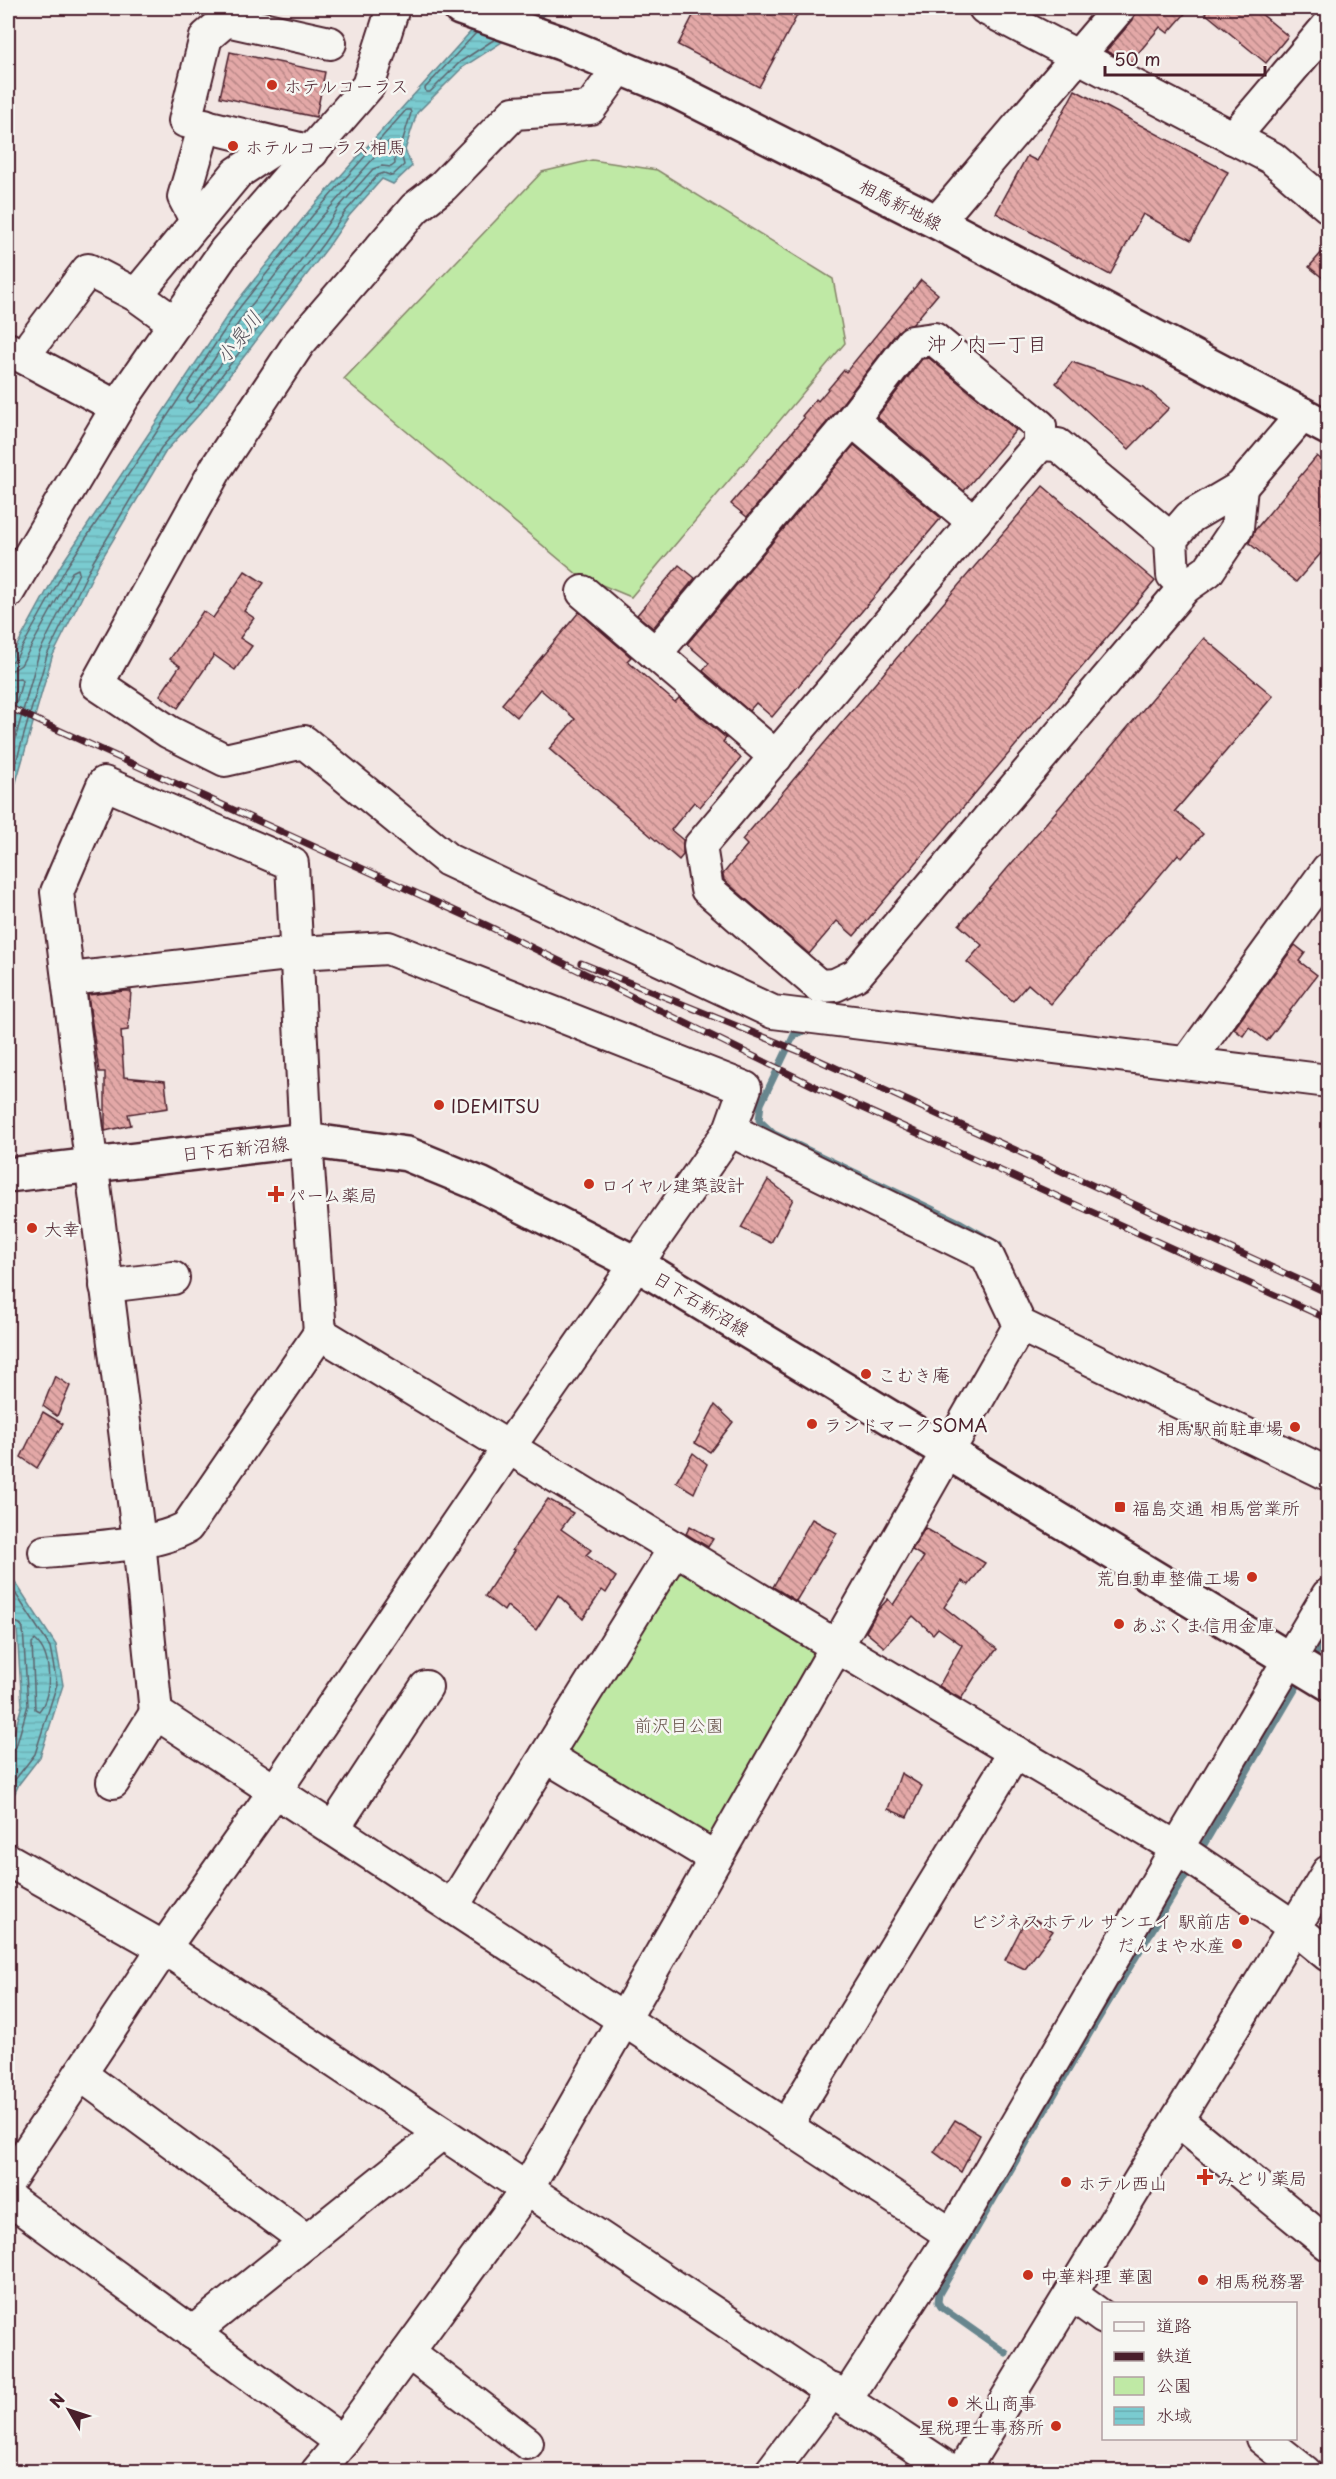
<svg xmlns="http://www.w3.org/2000/svg" width="1336" height="2479" font-family="'Playpen Sans','Klee One',sans-serif">
	<style>
		.park { fill: #bfe9a5; stroke: #848468; stroke-width: 1.5 }
		.water { fill: url(#water-rules); stroke: #67868e; stroke-width: 1.5 }
		.lines { fill: none; stroke-linecap: round; stroke-linejoin: round }
		.shore { stroke: #5d646d; stroke-width: 1.5 }
		.stream { stroke: #67868e; stroke-width: 7 }
		.building { fill: url(#building-back-hatch); stroke: #4a1f2b; stroke-width: 1.5 }
		.minor-casing { stroke: #4a1f2b; stroke-width: 36 }
		.major-casing { stroke: #4a1f2b; stroke-width: 38 }
		.minor { stroke: #f6f6f2; stroke-width: 32 }
		.major { stroke: #f6f6f2; stroke-width: 33 }
		.rail-casing { stroke: #4a1f2b; stroke-width: 7 }
		.rail { stroke: #f6f6f2; stroke-width: 4.5; stroke-dasharray: 14; stroke-linecap: butt }
		.poi-dot { fill: #c8321e; stroke: #f6f6f2; stroke-width: 2 }
		.labels { text-anchor: middle; dominant-baseline: central; stroke-width: 5; stroke-linejoin: round; paint-order: stroke }
		.poi-label { font-size: 18px; fill: #4a1f2b; stroke: #f6f6f2; text-anchor: start }
		.street-label { font-size: 18px; fill: #4a1f2b; stroke: #f6f6f2 }
		.park-label { font-size: 18px; fill: #67524a; stroke: #f6f6f2 }
		.water-label { font-size: 20px; font-style: italic; fill: #58535d; stroke: #f6f6f2 }
		.neighbourhood-label { font-size: 20px; fill: #4a1f2b; stroke: #f6f6f2 }
	</style>
	<defs>
		<pattern id="water-rules" width="6" height="5" patternUnits="userSpaceOnUse" patternTransform="scale(1.5)"><rect width="6" height="5" fill="#7acbd0"/><path d="M0 2.5h6" fill="none" stroke="#6baeb3"/></pattern>
		<pattern id="building-back-hatch" width="6" height="6" patternUnits="userSpaceOnUse" patternTransform="scale(1.5)"><rect width="6" height="6" fill="#e3a8a7"/><path d="M-1 5l2 2M0 0l6 6M5-1l2 2" fill="none" stroke="#ba8888"/></pattern>
	</defs>
	<rect width="100%" height="100%" fill="#f2e6e3"/>
	<filter id="ink" filterUnits="userSpaceOnUse"><feTurbulence type="fractalNoise" baseFrequency=".0167" numOctaves="2"/><feDisplacementMap in="SourceGraphic" scale="12" xChannelSelector="R" yChannelSelector="G"/><feConvolveMatrix kernelMatrix="1 2 1 2 8 2 1 2 1" color-interpolation-filters="sRGB"/></filter>
	<g filter="url(#ink)">
		<g class="park">
			<polygon points="592,160 657,170 833,279 845,343 631,597 578,575 344,379 542,172"/>
			<polygon points="676,1567 817,1649 818,1658 715,1838 702,1841 564,1756"/>
		</g>
		<g class="water">
			<polygon points="492,8 555,8 463,67 417,113 405,150 412,166 393,184 382,179 349,216 328,247 203,410 166,451 98,565 52,657 8,810 8,662 61,565 235,304 309,211"/>
			<polygon points="8,1571 56,1645 63,1685 40,1757 19,1784 8,1808 8,1754 22,1705 17,1630 8,1623"/>
		</g>
		<g class="lines">
			<g class="shore">
				<polyline points="476,33 425,88 426,92 430,92 460,62 495,39"/>
				<polygon points="388,142 393,143 395,164 391,167 382,166 373,169 339,207 317,239 193,401 188,403 187,399 246,312 319,220"/>
				<polyline points="8,663 15,660 66,568 240,307 313,215 406,110 410,110 411,113 400,149 404,165 392,176 384,173 378,175 345,212 323,244 198,406 161,448 93,562 47,655 8,790"/>
				<polyline points="8,671 15,669 21,665 72,572 78,569 79,573 39,653 8,765"/>
				<polyline points="8,680 20,678 22,681 8,735"/>
				<polyline points="8,1582 50,1647 57,1684 35,1754 14,1781 8,1794"/>
				<polyline points="8,1619 20,1624 23,1629 28,1705 16,1747 8,1751"/>
				<path d="M35,1640C52,1654 53,1695 39,1711L35,1709L32,1643Z"/>
			</g>
			<g class="stream">
				<polyline points="809,1029 794,1035 761,1104 759,1120 774,1134 961,1223 999,1245 1002,1253"/>
				<polyline points="1312,1661 1328,1633"/>
				<polyline points="1199,1853 1303,1676"/>
				<polyline points="1006,2353 941,2307 938,2302 939,2294 1091,2031 1190,1868"/>
			</g>
		</g>
		<g class="building">
			<polygon points="697,8 801,8 759,87 678,45"/>
			<polygon points="1136,8 1190,8 1168,33 1160,27 1130,63 1106,51 1133,20"/>
			<polygon points="1199,8 1254,8 1288,36 1266,63"/>
			<polygon points="230,52 325,72 316,117 220,97"/>
			<polygon points="1075,90 1228,172 1191,240 1143,214 1110,275 996,213 1027,156 1037,161"/>
			<polygon points="1329,244 1329,283 1309,267"/>
			<polygon points="921,280 938,294 913,324 898,331 838,409 747,517 731,504 804,418 802,416 816,399 818,401 844,370 846,372"/>
			<polygon points="929,358 1016,430 964,491 877,417 922,359"/>
			<polygon points="1072,362 1144,387 1169,408 1129,449 1056,383"/>
			<polygon points="854,445 941,518 772,717 756,703 749,711 703,671 709,663 687,644"/>
			<polygon points="1317,456 1329,466 1329,544 1296,582 1249,543 1255,530"/>
			<polygon points="1043,486 1155,581 854,936 837,921 809,954 724,880 723,874 747,845 742,840"/>
			<polygon points="679,565 695,578 653,628 637,615"/>
			<polygon points="245,571 264,583 244,611 254,618 240,638 252,646 235,670 214,655 178,708 160,695 180,666 170,659 203,611 213,618"/>
			<polygon points="579,612 631,657 627,661 675,702 679,698 726,738 723,742 741,758 700,807 694,802 671,830 683,840 683,855 679,860 549,749 575,719 540,689 517,717 502,704"/>
			<polygon points="1204,638 1273,696 1175,811 1203,834 1182,858 1178,854 1051,1004 1028,984 1013,1001 967,962 982,945 959,925"/>
			<polygon points="1295,945 1305,953 1299,961 1317,975 1267,1041 1249,1027 1243,1036 1234,1029"/>
			<polygon points="124,991 131,991 128,1030 121,1031 124,1077 165,1081 168,1108 128,1114 131,1125 105,1131 105,1072 99,1072 88,995"/>
			<polygon points="768,1180 793,1199 771,1243 741,1228"/>
			<polygon points="55,1376 70,1386 57,1416 43,1406"/>
			<polygon points="715,1405 733,1422 710,1452 695,1443"/>
			<polygon points="43,1412 63,1424 37,1468 21,1457"/>
			<polygon points="693,1453 707,1464 694,1493 676,1482"/>
			<polygon points="548,1499 573,1513 561,1529 591,1550 586,1555 616,1577 606,1593 602,1590 583,1619 558,1595 536,1630 507,1606 504,1611 485,1596 514,1551 512,1550"/>
			<polygon points="812,1519 837,1533 796,1601 773,1587"/>
			<polygon points="690,1526 713,1539 708,1547 686,1534"/>
			<polygon points="925,1528 985,1563 969,1585 962,1581 944,1607 997,1649 976,1675 961,1699 939,1686 962,1645 938,1628 933,1634 913,1616 884,1647 866,1632 878,1610 888,1599 893,1605 924,1557 912,1550"/>
			<polygon points="901,1773 922,1786 907,1817 888,1809"/>
			<polygon points="1028,1915 1053,1931 1025,1969 1005,1960"/>
			<polygon points="955,2120 980,2135 961,2172 934,2152"/>
		</g>
		<g class="lines">
			<defs>
				<g id="minor">
					<polyline points="985,8 1272,158 1328,206"/>
					<polyline points="619,68 590,108 514,113 443,186 415,208 299,343 217,467 97,684 169,732 225,760 304,742 448,860 773,1012 1328,1081"/>
					<polyline points="1233,138 1328,26"/>
					<polyline points="312,152 185,121 206,37 226,20 330,43"/>
					<polyline points="197,222 184,197 205,125"/>
					<polyline points="937,222 1119,8"/>
					<polyline points="136,295 237,173 281,144"/>
					<polyline points="33,343 88,270 136,295 175,323"/>
					<polyline points="8,349 117,407"/>
					<polyline points="852,420 974,522"/>
					<polygon points="1241,487 1237,528 1208,571 1185,587 1173,575 1171,539 1190,517"/>
					<polyline points="1241,487 1303,414"/>
					<polyline points="1171,539 1058,445 1040,444 700,846 707,889 819,986 835,985 856,975 1185,587"/>
					<polyline points="8,592 123,398 225,251 368,86 393,8"/>
					<polyline points="583,592 776,757"/>
					<polyline points="655,654 852,420 912,342 934,339 1040,426 1040,444"/>
					<polyline points="70,979 297,953 388,948 745,1088 730,1130"/>
					<polyline points="1187,1063 1328,869"/>
					<polyline points="106,1286 173,1278"/>
					<path d="M45,1552C86,1547 153,1547 187,1527L320,1333"/>
					<polyline points="546,1756 715,1858"/>
					<polyline points="113,1782 156,1713"/>
					<polyline points="333,1829 426,1687"/>
					<polyline points="8,1860 164,1948 953,2472"/>
					<polyline points="452,1907 675,1548"/>
					<polyline points="80,2074 307,2241"/>
					<polyline points="1178,2121 1328,2244"/>
					<polyline points="786,2126 1015,1752"/>
					<polyline points="8,2182 164,1948 275,1791 509,1447 730,1130 987,1255 1020,1325 1328,1474"/>
					<polyline points="8,2198 342,2442"/>
					<polyline points="952,2235 156,1713 139,1541 57,892 104,783 292,864 306,1140 320,1333 836,1646 1177,1848 1294,1927 1328,1955"/>
					<polyline points="1072,2295 1104,2318"/>
					<polyline points="192,2333 442,2133"/>
					<polyline points="408,2352 527,2443"/>
					<polyline points="846,2399 952,2235 1177,1848 1328,1595"/>
					<polyline points="1262,2438 1305,2472"/>
					<polyline points="317,2472 342,2442 527,2189 1020,1325"/>
					<polyline points="771,2472 833,2390"/>
					<polyline points="962,2472 1328,1872"/>
				</g>
				<g id="major">
					<polyline points="460,8 561,43 670,88 937,222 1328,428"/>
					<polyline points="8,1175 306,1140 407,1154 480,1184 637,1264 1328,1683"/>
				</g>
			</defs>
			<use href="#minor" class="minor-casing"/>
			<use href="#major" class="major-casing"/>
			<use href="#minor" class="minor"/>
			<use href="#major" class="major"/>
			<defs>
				<g id="rail">
					<polyline points="8,707 486,925 818,1088 1328,1319"/>
					<polyline points="581,963 801,1052 1328,1293"/>
				</g>
			</defs>
			<use href="#rail" class="rail-casing"/>
			<use href="#rail" class="rail"/>
		</g>
	</g>
	<g class="poi-dot">
		<circle cx="272" cy="85" r="6"/>
		<circle cx="233" cy="146" r="6"/>
		<circle cx="439" cy="1105" r="6"/>
		<circle cx="589" cy="1184" r="6"/>
		<path d="M273 1185h6v6h6v6h-6v6h-6v-6h-6v-6h6z"/>
		<circle cx="32" cy="1228" r="6"/>
		<circle cx="866" cy="1374" r="6"/>
		<circle cx="812" cy="1424" r="6"/>
		<circle cx="1295" cy="1427" r="6"/>
		<rect x="1114" y="1501" width="12" height="12" rx="3"/>
		<circle cx="1252" cy="1577" r="6"/>
		<circle cx="1119" cy="1624" r="6"/>
		<circle cx="1244" cy="1920" r="6"/>
		<circle cx="1237" cy="1944" r="6"/>
		<path d="M1202 2168h6v6h6v6h-6v6h-6v-6h-6v-6h6z"/>
		<circle cx="1066" cy="2182" r="6"/>
		<circle cx="1028" cy="2275" r="6"/>
		<circle cx="1203" cy="2280" r="6"/>
		<circle cx="953" cy="2402" r="6"/>
		<circle cx="1056" cy="2426" r="6"/>
	</g>
	<g class="labels">
		<g class="poi-label">
			<text x="284" y="85">ホテルコーラス</text>
			<text x="245" y="146">ホテルコーラス相馬</text>
			<text x="451" y="1105">IDEMITSU</text>
			<text x="601" y="1184">ロイヤル建築設計</text>
			<text x="288" y="1194">パーム薬局</text>
			<text x="44" y="1228">大幸</text>
			<text x="878" y="1374">こむき庵</text>
			<text x="824" y="1424">ランドマークSOMA</text>
			<text x="1283" y="1427" text-anchor="end">相馬駅前駐車場</text>
			<text x="1132" y="1507">福島交通 相馬営業所</text>
			<text x="1240" y="1577" text-anchor="end">荒自動車整備工場</text>
			<text x="1131" y="1624">あぶくま信用金庫</text>
			<text x="1232" y="1920" text-anchor="end">ビジネスホテル サンエイ 駅前店</text>
			<text x="1225" y="1944" text-anchor="end">だんまや水産</text>
			<text x="1217" y="2177">みどり薬局</text>
			<text x="1078" y="2182">ホテル西山</text>
			<text x="1040" y="2275">中華料理 華園</text>
			<text x="1215" y="2280">相馬税務署</text>
			<text x="965" y="2402">米山商事</text>
			<text x="1044" y="2426" text-anchor="end">星税理士事務所</text>
		</g>
		<g class="street-label">
			<text transform="translate(901 204) rotate(27)">相馬新地線</text>
			<text transform="translate(235 1148) rotate(-6)">日下石新沼線</text>
			<text transform="translate(702 1303) rotate(31)">日下石新沼線</text>
		</g>
		<g class="park-label">
			<text x="679" y="1724">前沢目公園</text>
		</g>
		<g class="water-label">
			<text transform="translate(238 337) rotate(-52)">小泉川</text>
		</g>
		<g class="neighbourhood-label">
			<text x="987" y="343">沖ノ内一丁目</text>
		</g>
	</g>
	<rect width="1336" height="2479" fill="none" stroke="#f6f6f2" stroke-width="30"/>
	<rect x="15" y="15" width="1306" height="2449" fill="none" stroke="#4a1f2b" stroke-width="2" filter="url(#ink)"/>
	<rect x="1102" y="2302" width="195" height="138" fill="#f6f6f2" stroke="#b1a0a2" stroke-width="1.5"/>
	<rect x="1114" y="2322" width="30" height="9" fill="#f6f6f2" stroke="#b1a0a2" stroke-width="1.5"/>
	<text x="1156" y="2332" font-size="18" fill="#4a1f2b">道路</text>
	<rect x="1114" y="2352" width="30" height="9" fill="#4a1f2b" stroke="#b1a0a2" stroke-width="1.5"/>
	<text x="1156" y="2362" font-size="18" fill="#4a1f2b">鉄道</text>
	<rect x="1114" y="2377" width="30" height="18" fill="#bfe9a5" stroke="#b1a0a2" stroke-width="1.5"/>
	<text x="1156" y="2392" font-size="18" fill="#4a1f2b">公園</text>
	<rect x="1114" y="2407" width="30" height="18" fill="url(#water-rules)" stroke="#b1a0a2" stroke-width="1.5"/>
	<text x="1156" y="2422" font-size="18" fill="#4a1f2b">水域</text>
	<g transform="translate(69 2410) rotate(309)" stroke="#f6f6f2" stroke-width="4.5" paint-order="stroke">
	<path d="M0-4.5L10 22L0 15L-10 22Z" fill="#4a1f2b"/>
	<text y="-9" font-size="16" font-weight="bold" text-anchor="middle" fill="#4a1f2b">N</text>
	</g>
	<path d="M1105 66v9h160v-9" fill="none" stroke="#4a1f2b" stroke-width="3"/>
	<text x="1114" y="66" font-size="18" fill="#4a1f2b" stroke="#f6f6f2" stroke-width="4.5" paint-order="stroke">50 m</text>
</svg>
